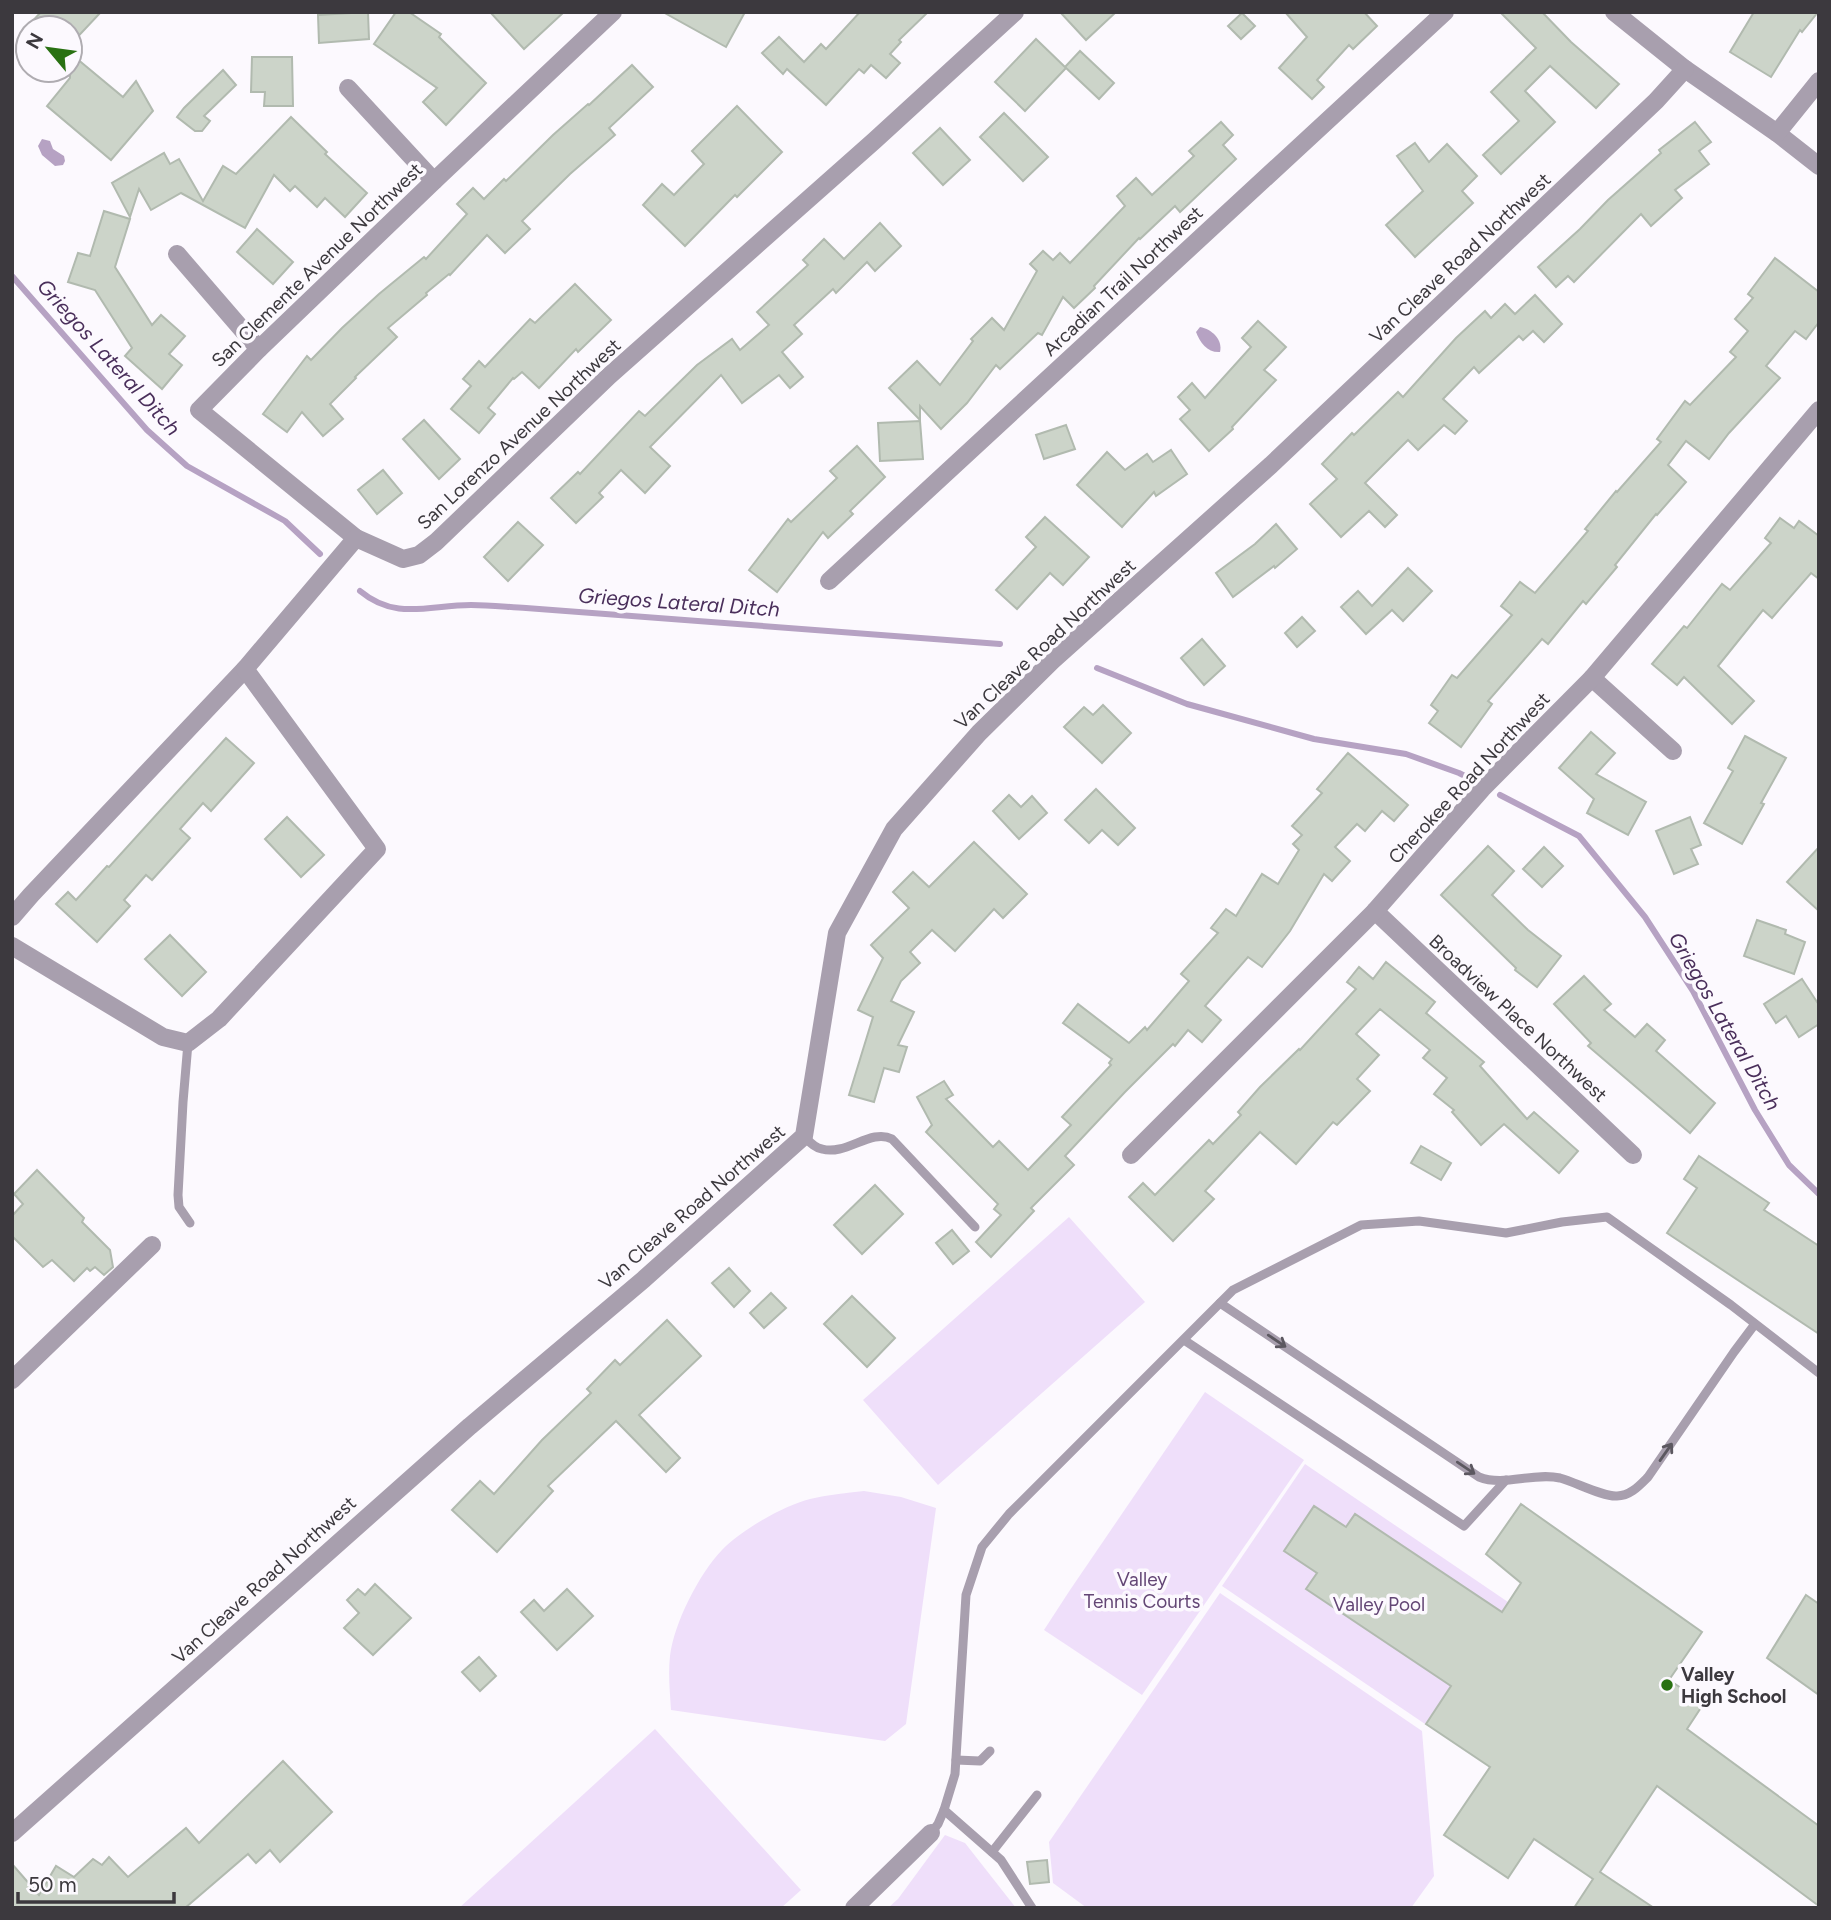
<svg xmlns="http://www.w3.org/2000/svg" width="1831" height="1920" font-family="Figtree,sans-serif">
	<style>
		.green { fill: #efdffa }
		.water { fill: #b6a2c3 }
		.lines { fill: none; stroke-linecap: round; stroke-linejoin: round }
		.stream { stroke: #b6a2c3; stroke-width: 6 }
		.building { fill: #ccd4c9; stroke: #b1baaf; stroke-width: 2 }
		.service { stroke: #a89fae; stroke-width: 9 }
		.minor { stroke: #a89fae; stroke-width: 18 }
		.oneway { stroke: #5c5860 }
		.poi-dot { fill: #297112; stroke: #fcf9fe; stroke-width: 2.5 }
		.labels { text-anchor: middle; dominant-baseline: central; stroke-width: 7; stroke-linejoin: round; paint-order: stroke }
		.street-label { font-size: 19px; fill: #3c393e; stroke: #fcf9fe }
		.park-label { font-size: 19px; fill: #634675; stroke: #fcf9fe }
		.poi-label { font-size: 19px; font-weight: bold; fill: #3c393e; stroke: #fcf9fe; text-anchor: start }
		.water-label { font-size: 21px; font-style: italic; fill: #4a2f5b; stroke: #fcf9fe }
	</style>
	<rect width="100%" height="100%" fill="#fcf9fe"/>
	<g class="green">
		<polygon points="1069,1217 1145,1302 938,1485 863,1400"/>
		<polygon points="1205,1392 1304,1460 1142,1695 1044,1630 1070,1590"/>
		<polygon points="1305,1464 1508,1602 1425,1724 1222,1586"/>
		<path d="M864,1491L901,1497L936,1508L906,1724L885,1741L671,1710C670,1693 668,1674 670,1656C674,1623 699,1574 722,1550C741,1530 783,1506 810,1499C827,1495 846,1493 864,1491Z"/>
		<polygon points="1220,1593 1422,1731 1434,1876 1411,1908 1087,1908 1053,1883 1049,1842"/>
		<polygon points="655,1729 801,1890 781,1908 459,1908"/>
		<polygon points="945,1835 965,1843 1016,1908 888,1908 898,1899"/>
	</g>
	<g class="water">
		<polygon points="42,139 50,141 53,149 64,156 65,161 63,165 55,166 42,155 38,146"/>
		<path d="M1200,327C1212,329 1223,340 1220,352C1208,353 1200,343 1196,332Z"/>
	</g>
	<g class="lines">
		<g class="stream">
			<polyline points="12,276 147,430 187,466 285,521 320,554"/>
			<path d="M360,591C396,621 429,605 471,605C489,605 507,607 526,608L1000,644"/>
			<polyline points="1097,668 1187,704 1314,739 1406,754 1459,773 1469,778"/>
			<polyline points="1500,795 1579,836 1645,917 1693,991 1755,1110 1789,1165 1819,1194"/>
		</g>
	</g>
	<g class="building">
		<polygon points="41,12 101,12 70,45 70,28 26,28"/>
		<polygon points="368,12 369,39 319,43 318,15"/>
		<polygon points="396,12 409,12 441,34 439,37 486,83 446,125 423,102 437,88 374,44"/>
		<polygon points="490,12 564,12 524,49"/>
		<polygon points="663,12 745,12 726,47"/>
		<polygon points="860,12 928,12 899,40 901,42 890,54 900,63 886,78 871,65 864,73 859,69 826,105 787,69 783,74 762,53 779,37 804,62 821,44 826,49"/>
		<polygon points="1060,12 1116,12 1086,40"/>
		<polygon points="1285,12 1364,12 1377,26 1353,49 1349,45 1317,80 1324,87 1312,99 1279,68 1307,37"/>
		<polygon points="1500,12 1542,12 1571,42 1619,84 1596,108 1550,66 1525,91 1555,122 1501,174 1483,155 1519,121 1491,92 1536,48"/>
		<polygon points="1754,12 1818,12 1802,32 1800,30 1771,77 1730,52"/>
		<polygon points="1242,13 1255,26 1241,39 1228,26"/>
		<polygon points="1036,39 1065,67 1080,51 1114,83 1099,99 1066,68 1025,111 995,82"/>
		<polygon points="70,53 123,97 136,81 153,111 111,160 47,106 70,78"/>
		<polygon points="252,57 292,57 293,106 264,106 265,92 251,92"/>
		<polygon points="632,65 653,87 609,128 615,135 570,174 522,221 530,229 505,253 487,235 450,275 449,274 426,293 427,295 388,328 397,337 355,377 356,378 330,404 343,419 323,436 302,412 287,432 263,414 307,356 311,360 342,328 379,294 424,257 426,259 467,214 457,204 473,188 484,199 504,179 506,181 553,135 588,104 589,105"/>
		<polygon points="223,70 236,85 204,116 210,121 202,131 195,131 177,117 184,108"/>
		<polygon points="737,106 782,152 737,197 735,195 685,246 643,205 662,184 674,195 704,164 692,151"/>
		<polygon points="1004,113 1048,157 1023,181 980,137"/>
		<polygon points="291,117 327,152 325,154 367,193 345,217 325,198 317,207 295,186 290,191 274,175 245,228 181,193 151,210 139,189 130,217 112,183 164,153 170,164 179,159 203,201 223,166 236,174"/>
		<polygon points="1221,122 1233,135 1223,145 1236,159 1180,212 1175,206 1140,239 1139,238 1094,286 1095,288 1074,308 1063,297 1042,335 1038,333 1000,369 996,365 967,403 941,429 920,406 920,420 889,388 917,361 940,385 973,341 971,339 992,318 1004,330 1037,271 1030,264 1043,251 1053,260 1060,253 1070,263 1125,206 1117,196 1136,178 1152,195 1194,156 1189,151"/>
		<polygon points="1695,122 1711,142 1699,151 1709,164 1675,190 1682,198 1651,226 1641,214 1574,282 1568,276 1556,287 1538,267 1580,229 1608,200 1661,153 1659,150"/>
		<polygon points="940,128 970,160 943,185 913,153"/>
		<polygon points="1415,143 1429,162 1447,144 1477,176 1462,191 1473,203 1415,257 1386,225 1423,191 1397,156"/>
		<polygon points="104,211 130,219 115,267 152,325 161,315 185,336 169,354 182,365 162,389 125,356 132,348 95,290 68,282 78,253 90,256"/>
		<polygon points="880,223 901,246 875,271 867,262 836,293 833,289 794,325 802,334 782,352 803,377 790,388 779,375 742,403 721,375 650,447 670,466 645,493 621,470 599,493 603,497 576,523 551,498 578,472 580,474 639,411 645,416 697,365 732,339 740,350 769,325 757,312 808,265 803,260 824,239 844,259"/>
		<polygon points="257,229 293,262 273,284 237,252"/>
		<polygon points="1775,258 1819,292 1819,322 1806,339 1795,331 1766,366 1780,378 1729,433 1709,459 1686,441 1668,465 1686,482 1657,515 1656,514 1615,565 1617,567 1586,604 1583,601 1548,644 1542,639 1488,701 1492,704 1461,747 1429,723 1438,711 1431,705 1452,675 1457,678 1512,615 1501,606 1520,582 1535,593 1588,531 1585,529 1616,491 1617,492 1661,442 1657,439 1685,401 1690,405 1736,357 1730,352 1748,331 1735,319 1753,298 1748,294"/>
		<polygon points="575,284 611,320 578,352 576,349 539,388 522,372 514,379 513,378 488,408 495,414 479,433 451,409 471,386 463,379 479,361 485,367 530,319 535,323"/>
		<polygon points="1535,295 1562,324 1544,342 1533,331 1523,340 1519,336 1479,373 1474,367 1443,399 1467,421 1455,434 1444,425 1418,450 1408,440 1365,483 1397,515 1385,527 1369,511 1341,537 1310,504 1337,479 1322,464 1352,433 1354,435 1398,392 1403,397 1456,338 1485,311 1491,318 1505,304 1515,314"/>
		<polygon points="1258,321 1286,347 1264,370 1276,380 1232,427 1233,429 1209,451 1180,419 1190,410 1178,397 1192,383 1205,398 1251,347 1242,338"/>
		<polygon points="424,420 460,459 439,479 403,439"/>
		<polygon points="920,421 923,459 880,461 878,423"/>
		<polygon points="1066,425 1075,449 1044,459 1036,435"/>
		<polygon points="857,446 885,477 850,511 853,514 828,538 823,532 777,592 749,570 788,519 791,522 837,478 830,471"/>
		<polygon points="1171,450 1187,474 1156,496 1154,492 1122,527 1077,485 1107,452 1125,470 1147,454 1153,462"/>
		<polygon points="383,470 402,493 377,514 358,490"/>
		<polygon points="1045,517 1089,557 1063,585 1050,573 1017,609 996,590 1036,547 1026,537"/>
		<polygon points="1780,518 1794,528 1799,521 1819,536 1819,579 1811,573 1772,618 1763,610 1718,666 1754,701 1732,724 1684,677 1677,685 1652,664 1684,626 1687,628 1722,584 1730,590 1771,543 1765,538"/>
		<polygon points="518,522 543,545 508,581 484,557"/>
		<polygon points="1276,524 1297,549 1275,568 1274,566 1233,597 1216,573 1255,544"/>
		<polygon points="1408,568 1432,591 1403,621 1392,610 1366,634 1341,607 1358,591 1372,606"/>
		<polygon points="1302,617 1315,631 1297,647 1285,633"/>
		<polygon points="1202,639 1225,666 1204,685 1181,658"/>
		<polygon points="1103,705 1131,733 1102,763 1064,727 1084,707 1093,715"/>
		<polygon points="1591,732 1615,753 1596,774 1646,802 1628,835 1587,813 1594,799 1559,768"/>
		<polygon points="1745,736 1786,758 1761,803 1764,804 1742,844 1704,823 1733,771 1728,768"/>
		<polygon points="226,738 254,763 211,811 203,803 180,829 190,838 152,880 146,875 124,900 130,906 97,942 56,904 68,892 76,900 107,866 109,867"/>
		<polygon points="1348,753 1408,805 1394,821 1382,811 1365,831 1357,824 1335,847 1350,861 1332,881 1324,874 1290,931 1262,967 1248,957 1205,1006 1221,1020 1202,1042 1188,1030 1175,1046 1173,1044 1125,1092 1065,1156 1074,1165 1031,1208 1034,1211 991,1257 976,1242 1001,1215 994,1209 998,1204 926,1132 932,1125 917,1097 944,1081 953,1095 946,1099 993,1147 999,1141 1028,1170 1071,1125 1062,1117 1111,1065 1109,1063 1112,1059 1063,1023 1078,1004 1129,1043 1145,1027 1147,1030 1189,981 1181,974 1218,933 1211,928 1226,909 1236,916 1262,874 1278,884 1299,850 1293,844 1302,835 1292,826 1322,793 1317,789"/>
		<polygon points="1096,789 1135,828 1118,845 1102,830 1089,843 1065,820"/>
		<polygon points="1009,795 1021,807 1032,796 1047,813 1019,839 993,811"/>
		<polygon points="287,817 324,855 301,877 265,839"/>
		<polygon points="1690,817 1701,845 1691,849 1698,864 1674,874 1656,831"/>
		<polygon points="974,842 1027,894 1003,918 994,909 955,951 932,930 910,952 920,963 901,981 891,1001 914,1012 898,1045 907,1047 899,1072 884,1068 874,1102 849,1095 873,1017 858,1010 883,958 871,945 909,908 893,892 913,872 929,887"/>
		<polygon points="1488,846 1514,871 1492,895 1528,930 1561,956 1537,987 1515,970 1516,968 1441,895"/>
		<polygon points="1544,847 1563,866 1542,887 1523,869"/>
		<polygon points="1819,847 1819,911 1787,882"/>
		<polygon points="1757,920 1786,930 1785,934 1805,942 1794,974 1744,956"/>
		<polygon points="170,935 206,972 182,996 145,959"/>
		<polygon points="1386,962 1435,1002 1426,1013 1484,1062 1480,1066 1527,1119 1534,1112 1578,1151 1559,1173 1504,1124 1481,1145 1452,1112 1454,1110 1434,1094 1447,1078 1423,1058 1430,1050 1380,1009 1356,1034 1379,1055 1357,1079 1370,1091 1337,1125 1333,1122 1296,1164 1260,1132 1205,1191 1214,1199 1173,1241 1129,1197 1143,1183 1155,1195 1209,1140 1213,1144 1241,1115 1238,1112 1260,1087 1299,1049 1300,1050 1356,989 1347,982 1359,967 1373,979"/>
		<polygon points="1584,976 1611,1004 1604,1010 1635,1037 1647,1024 1665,1040 1656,1051 1715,1103 1690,1133 1588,1046 1591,1043 1554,1004"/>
		<polygon points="1802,979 1819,1005 1819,1024 1799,1037 1786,1016 1776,1023 1764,1004"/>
		<polygon points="1421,1146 1451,1163 1441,1180 1411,1163"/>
		<polygon points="1699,1156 1769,1203 1764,1210 1819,1246 1819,1334 1667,1233 1697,1188 1684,1179"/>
		<polygon points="37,1170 84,1218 82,1222 110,1250 113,1267 104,1275 95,1267 90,1271 87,1268 74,1281 52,1260 43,1267 12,1236 12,1216 23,1204 14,1194"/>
		<polygon points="875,1185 903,1214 862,1254 834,1225"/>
		<polygon points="952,1230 969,1251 953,1264 936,1243"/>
		<polygon points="729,1268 750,1291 734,1307 712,1283"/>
		<polygon points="771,1293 786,1308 764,1328 750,1313"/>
		<polygon points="852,1296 895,1338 867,1367 824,1324"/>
		<polygon points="667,1320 701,1356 639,1415 680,1458 666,1472 616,1421 548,1486 553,1491 497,1552 452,1510 480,1481 494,1494 542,1440 591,1393 587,1389 615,1360 620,1365"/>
		<polygon points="1521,1504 1702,1632 1669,1680 1704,1703 1687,1729 1819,1826 1819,1906 1657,1786 1600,1872 1654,1908 1574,1908 1593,1879 1534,1839 1508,1878 1444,1835 1490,1767 1426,1724 1451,1686 1306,1589 1317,1573 1284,1551 1314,1506 1346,1527 1355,1514 1502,1612 1521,1583 1486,1554"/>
		<polygon points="375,1584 411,1618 373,1655 344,1628 359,1613 347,1600 358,1589 365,1595"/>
		<polygon points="567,1589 593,1616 557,1650 521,1612 534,1600 544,1611"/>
		<polygon points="1806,1595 1819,1604 1819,1695 1767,1658"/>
		<polygon points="479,1657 496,1676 480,1691 462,1672"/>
		<polygon points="283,1761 332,1812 280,1862 270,1850 256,1863 248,1854 185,1908 12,1908 12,1864 39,1895 56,1866 74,1877 93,1859 102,1865 109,1857 128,1877 186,1828 199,1843"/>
		<polygon points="1047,1860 1049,1882 1030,1884 1027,1862"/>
	</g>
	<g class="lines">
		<g class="service">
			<polyline points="188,1043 183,1102 178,1195 179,1207 190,1223"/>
			<path d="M804,1136C809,1141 814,1148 822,1149C846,1156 871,1128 892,1139L975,1227"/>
			<path d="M1220,1303L1479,1477C1504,1487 1533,1472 1560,1478C1575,1482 1603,1497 1617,1496C1630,1496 1639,1486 1648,1477L1734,1352L1755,1324"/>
			<polyline points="1184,1340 1464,1526 1506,1480"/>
			<polyline points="956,1760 980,1761 990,1751"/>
			<polyline points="944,1810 1001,1860 1032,1908"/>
			<polyline points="931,1833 938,1824 944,1810 955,1774 966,1595 982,1547 1009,1514 1233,1290 1361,1225 1419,1221 1506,1233 1562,1222 1607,1217 1731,1305 1819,1373"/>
			<polyline points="992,1852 1037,1795"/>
		</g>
		<g class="minor">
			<polyline points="1614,12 1685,69 1777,133 1819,166"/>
			<polyline points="348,88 434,181"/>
			<polyline points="1777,133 1819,81"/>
			<polyline points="177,254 259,349"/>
			<polyline points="356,538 199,410 259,349 434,181 613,12"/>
			<polyline points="829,581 1445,12"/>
			<polyline points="1592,678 1673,751"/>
			<polyline points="1375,911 1633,1155"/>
			<polyline points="12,917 31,895 245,669 356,538 403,559 419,555 436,542 609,376 874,141 1015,12"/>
			<polyline points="12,946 163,1037 188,1043 219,1019 377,849 245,669"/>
			<polyline points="1131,1155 1375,911 1482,789 1592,678 1819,410"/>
			<polyline points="12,1380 152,1245"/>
			<polyline points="12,1833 470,1426 644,1279 804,1136 837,933 894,829 979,733 1052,661 1271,465 1656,101 1685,69"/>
			<polyline points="854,1908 931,1833"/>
		</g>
	</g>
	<defs><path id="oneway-shaft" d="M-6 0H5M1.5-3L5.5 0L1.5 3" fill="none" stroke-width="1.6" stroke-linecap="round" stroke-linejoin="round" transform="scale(1.75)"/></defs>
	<g class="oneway">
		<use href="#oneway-shaft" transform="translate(1277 1341) rotate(34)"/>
		<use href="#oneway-shaft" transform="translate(1666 1452) rotate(-55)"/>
		<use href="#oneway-shaft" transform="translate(1466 1468) rotate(34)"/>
	</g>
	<circle class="poi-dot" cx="1667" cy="1685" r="7"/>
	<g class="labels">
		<g class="street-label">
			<text transform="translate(1460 258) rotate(-43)">Van Cleave Road Northwest</text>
			<text transform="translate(317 265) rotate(-44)">San Clemente Avenue Northwest</text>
			<text transform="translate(1123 281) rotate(-43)">Arcadian Trail Northwest</text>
			<text transform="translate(519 434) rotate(-43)">San Lorenzo Avenue Northwest</text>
			<text transform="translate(1045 644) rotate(-43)">Van Cleave Road Northwest</text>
			<text transform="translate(1469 778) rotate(-47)">Cherokee Road Northwest</text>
			<text transform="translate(1518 1018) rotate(43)">Broadview Place Northwest</text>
			<text transform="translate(692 1207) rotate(-41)">Van Cleave Road Northwest</text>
			<text transform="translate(264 1580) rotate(-42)">Van Cleave Road Northwest</text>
		</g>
		<g class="park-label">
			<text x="1142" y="1579">Valley<tspan x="1142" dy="22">Tennis Courts</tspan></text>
			<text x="1379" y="1604">Valley Pool</text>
		</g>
		<g class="poi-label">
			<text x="1681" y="1674">Valley<tspan x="1681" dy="22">High School</tspan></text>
		</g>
		<g class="water-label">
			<text transform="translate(109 357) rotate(48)">Griegos Lateral Ditch</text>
			<text transform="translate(679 602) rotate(4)">Griegos Lateral Ditch</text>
			<text transform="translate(1725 1021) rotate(60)">Griegos Lateral Ditch</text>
		</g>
	</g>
	<rect width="1831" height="1920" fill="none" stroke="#3c393e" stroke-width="28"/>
	<g transform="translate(49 49) rotate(299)"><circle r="33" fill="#fcf9fe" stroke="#afacb1" stroke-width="2"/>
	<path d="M0-5L12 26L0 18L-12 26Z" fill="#297112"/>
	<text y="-10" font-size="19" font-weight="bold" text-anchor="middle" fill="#3c393e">N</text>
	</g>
	<path d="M18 1892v10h156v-10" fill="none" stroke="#3c393e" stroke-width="3.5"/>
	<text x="28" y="1892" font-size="21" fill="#3c393e" stroke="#fcf9fe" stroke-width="5" paint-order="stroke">50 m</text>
</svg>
